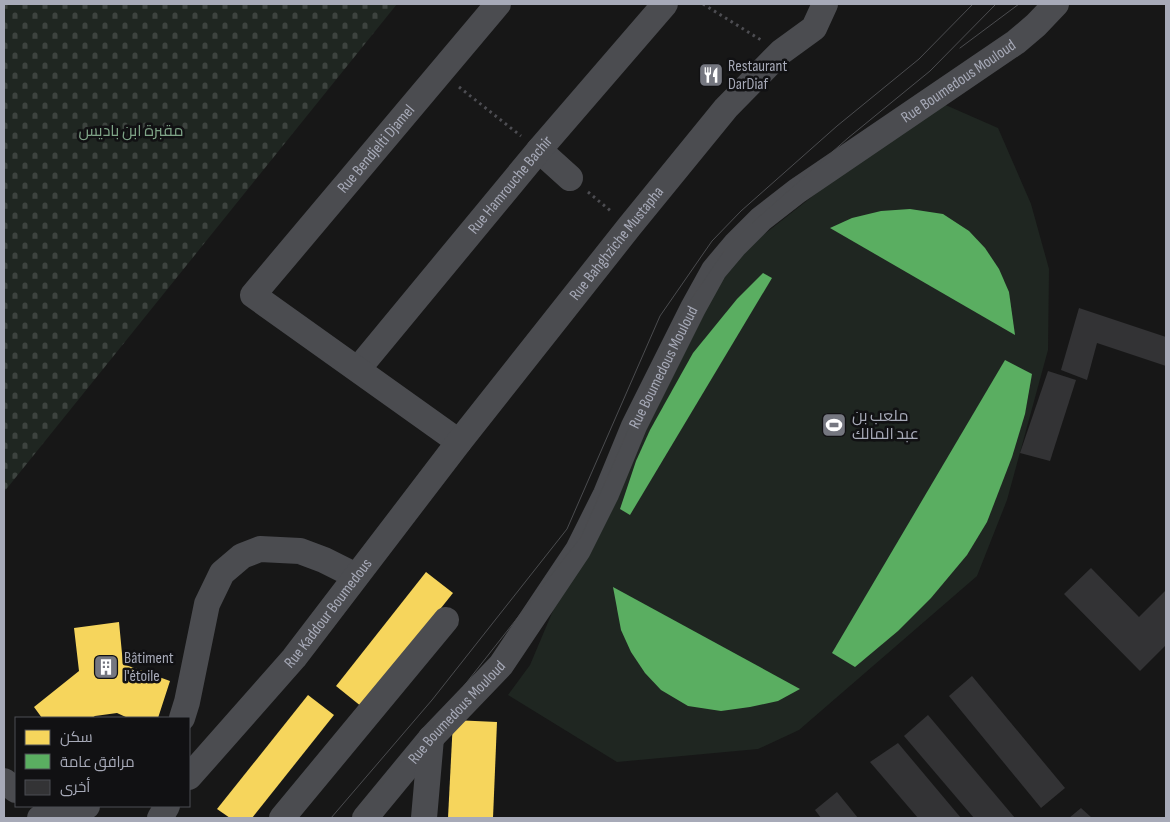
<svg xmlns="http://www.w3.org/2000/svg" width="1170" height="822" font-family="'Sofia Sans Condensed',Cairo,sans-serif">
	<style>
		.grass { fill: #1f2621 }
		.cemetery { fill: url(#cemetery-stones) }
		.homes { fill: #f6d55c }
		.public { fill: #5aae61 }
		.building { fill: #333335 }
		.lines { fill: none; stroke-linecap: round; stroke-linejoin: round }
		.path { stroke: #4d4d52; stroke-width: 3; stroke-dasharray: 2.5 4; stroke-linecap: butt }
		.minor { stroke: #4b4c50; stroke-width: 26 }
		.tram { stroke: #4b4c4f; stroke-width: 1 }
		.labels { text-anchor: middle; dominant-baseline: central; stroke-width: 5; stroke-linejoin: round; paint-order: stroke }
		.poi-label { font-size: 16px; fill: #a7aab8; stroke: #111113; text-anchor: start }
		.street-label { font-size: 16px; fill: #a7aab8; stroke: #111113 }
		.park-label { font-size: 16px; fill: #7ea487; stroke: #111113 }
	</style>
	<defs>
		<pattern id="cemetery-stones" width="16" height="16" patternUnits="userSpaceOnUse" patternTransform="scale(1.25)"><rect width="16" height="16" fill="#1f2621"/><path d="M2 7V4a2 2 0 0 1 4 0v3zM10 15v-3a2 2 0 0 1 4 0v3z" fill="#3d433f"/></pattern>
	</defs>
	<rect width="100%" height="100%" fill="#171717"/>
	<polygon class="grass" points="941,103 998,128 1031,204 1049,269 1048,350 1007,500 977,576 799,730 758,749 617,762 508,695 530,665 587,530 698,310 738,255 884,140"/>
	<polygon class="cemetery" points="4,4 397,4 4,492"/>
	<g class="homes">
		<polygon points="426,572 453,593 362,707 336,686"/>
		<polygon points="119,622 123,664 170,681 158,718 128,718 117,713 95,716 92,718 42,718 34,707 79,671 74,628"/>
		<polygon points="308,695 334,715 252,818 230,818 217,809"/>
		<polygon points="453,720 497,722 493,818 448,818"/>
	</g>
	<g class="public">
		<polygon points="910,209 943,214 969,231 985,248 999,269 1009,292 1015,335 830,228 852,218 881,211"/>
		<polygon points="763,273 772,278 630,515 620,509 636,461 650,430 693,353 737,299"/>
		<polygon points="1005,360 1032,374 1025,414 1012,457 987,522 967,555 931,598 898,631 855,667 832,653"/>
		<polygon points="613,587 800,689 778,701 750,707 721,711 688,706 661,690 645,673 631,652 621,630"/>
	</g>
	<g class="building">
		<polygon points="1079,308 1166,337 1166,366 1097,343 1087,380 1061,370"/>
		<polygon points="1048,371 1076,380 1050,461 1020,453"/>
		<polygon points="1091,568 1139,617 1166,590 1166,645 1140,671 1064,594"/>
		<polygon points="972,676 1065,788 1041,808 949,696"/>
		<polygon points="928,715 1015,818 974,818 904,736"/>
		<polygon points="898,743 961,818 918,818 870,762"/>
		<polygon points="837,792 858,818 821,818 815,810"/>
		<polygon points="1081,808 1092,818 1069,818"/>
	</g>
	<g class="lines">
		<g class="path">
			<polyline points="703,4 761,40"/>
			<polyline points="459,87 521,136"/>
			<polyline points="588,192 612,212"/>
		</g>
		<g class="minor">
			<polyline points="539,150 570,178"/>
			<path id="s1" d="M358,369L539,150L665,4"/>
			<path id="s2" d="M459,442L253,295L498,4"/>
			<polyline points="182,718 187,702 207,604 222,573 242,556 260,549 300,551 324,560 356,576"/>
			<path id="s3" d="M189,777L294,658L459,442L629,227L726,108L781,52L814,28L825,4"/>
			<polyline points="4,781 16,790"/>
			<polyline points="40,818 87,806"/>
			<polyline points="160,818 167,806"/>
			<polyline points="282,818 446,620"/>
			<path id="s4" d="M365,818L431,738L501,665L578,550L606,494L634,426L693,308L714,270L735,245L761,219L797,191L1016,42L1036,25L1056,4"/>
			<polyline points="424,818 431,738"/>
		</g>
		<g class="tram">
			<polyline points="960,48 1019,4"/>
			<polyline points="331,818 432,700 567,529 660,316 712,241 741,211 837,126 919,59 973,4"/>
			<polyline points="352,818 445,710 581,537 675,323 724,251 752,223 848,138 930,71 996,4"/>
		</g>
	</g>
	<defs>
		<symbol id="restaurant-square" viewBox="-11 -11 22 22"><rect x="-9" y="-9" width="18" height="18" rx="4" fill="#757780" stroke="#111113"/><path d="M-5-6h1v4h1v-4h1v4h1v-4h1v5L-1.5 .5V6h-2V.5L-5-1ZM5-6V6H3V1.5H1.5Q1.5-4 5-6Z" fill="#fff"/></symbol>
		<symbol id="stadium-square" viewBox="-11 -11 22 22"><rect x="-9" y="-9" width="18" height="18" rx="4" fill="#757780" stroke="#111113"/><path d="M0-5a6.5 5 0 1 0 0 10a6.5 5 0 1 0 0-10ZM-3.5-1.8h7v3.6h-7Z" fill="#fff"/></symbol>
		<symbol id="building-square" viewBox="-11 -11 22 22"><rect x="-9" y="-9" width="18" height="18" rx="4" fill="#757780" stroke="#111113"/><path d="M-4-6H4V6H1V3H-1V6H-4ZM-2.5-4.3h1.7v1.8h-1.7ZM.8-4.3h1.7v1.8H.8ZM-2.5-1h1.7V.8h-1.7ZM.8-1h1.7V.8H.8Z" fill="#fff"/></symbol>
	</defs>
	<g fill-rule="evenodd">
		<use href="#restaurant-square" x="697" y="61" width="28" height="28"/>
		<use href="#stadium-square" x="820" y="411" width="28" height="28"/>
		<use href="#building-square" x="92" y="653" width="28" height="28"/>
	</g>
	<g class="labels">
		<g class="poi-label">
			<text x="728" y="66">Restaurant<tspan x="728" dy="18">DarDiaf</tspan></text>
			<text x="852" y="416">ملعب بن<tspan x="852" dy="18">عبد المالك</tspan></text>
			<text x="124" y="658">Bâtiment<tspan x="124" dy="18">l'étoile</tspan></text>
		</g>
		<g class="street-label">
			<text stroke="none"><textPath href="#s4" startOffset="965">Rue Boumedous Mouloud</textPath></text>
			<text stroke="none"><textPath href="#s2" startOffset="444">Rue Bendjelti Djamel</textPath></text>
			<text stroke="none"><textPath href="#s1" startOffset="239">Rue Hamrouche Bachir</textPath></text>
			<text stroke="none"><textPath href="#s3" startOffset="684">Rue Bahghziche Mustapha</textPath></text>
			<text stroke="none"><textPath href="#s4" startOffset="545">Rue Boumedous Mouloud</textPath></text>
			<text stroke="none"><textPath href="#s3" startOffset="215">Rue Kaddour Boumedous</textPath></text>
			<text stroke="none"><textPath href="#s4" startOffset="140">Rue Boumedous Mouloud</textPath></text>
		</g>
		<g class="park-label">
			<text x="131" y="131">مقبرة ابن باديس</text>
		</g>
	</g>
	<rect width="1170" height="822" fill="none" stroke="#a7aab8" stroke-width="10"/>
	<rect x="15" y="717" width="175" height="90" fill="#111113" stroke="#4d4e55"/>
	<rect x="25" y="730" width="25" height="15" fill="#f6d55c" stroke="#4d4e55"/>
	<text x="60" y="742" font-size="15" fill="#a7aab8">سكن</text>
	<rect x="25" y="754" width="25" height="15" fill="#5aae61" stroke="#4d4e55"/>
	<text x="60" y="767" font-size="15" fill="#a7aab8">مرافق عامة</text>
	<rect x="25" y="780" width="25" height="15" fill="#333335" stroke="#4d4e55"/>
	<text x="60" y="792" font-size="15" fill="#a7aab8">أخرى</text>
</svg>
